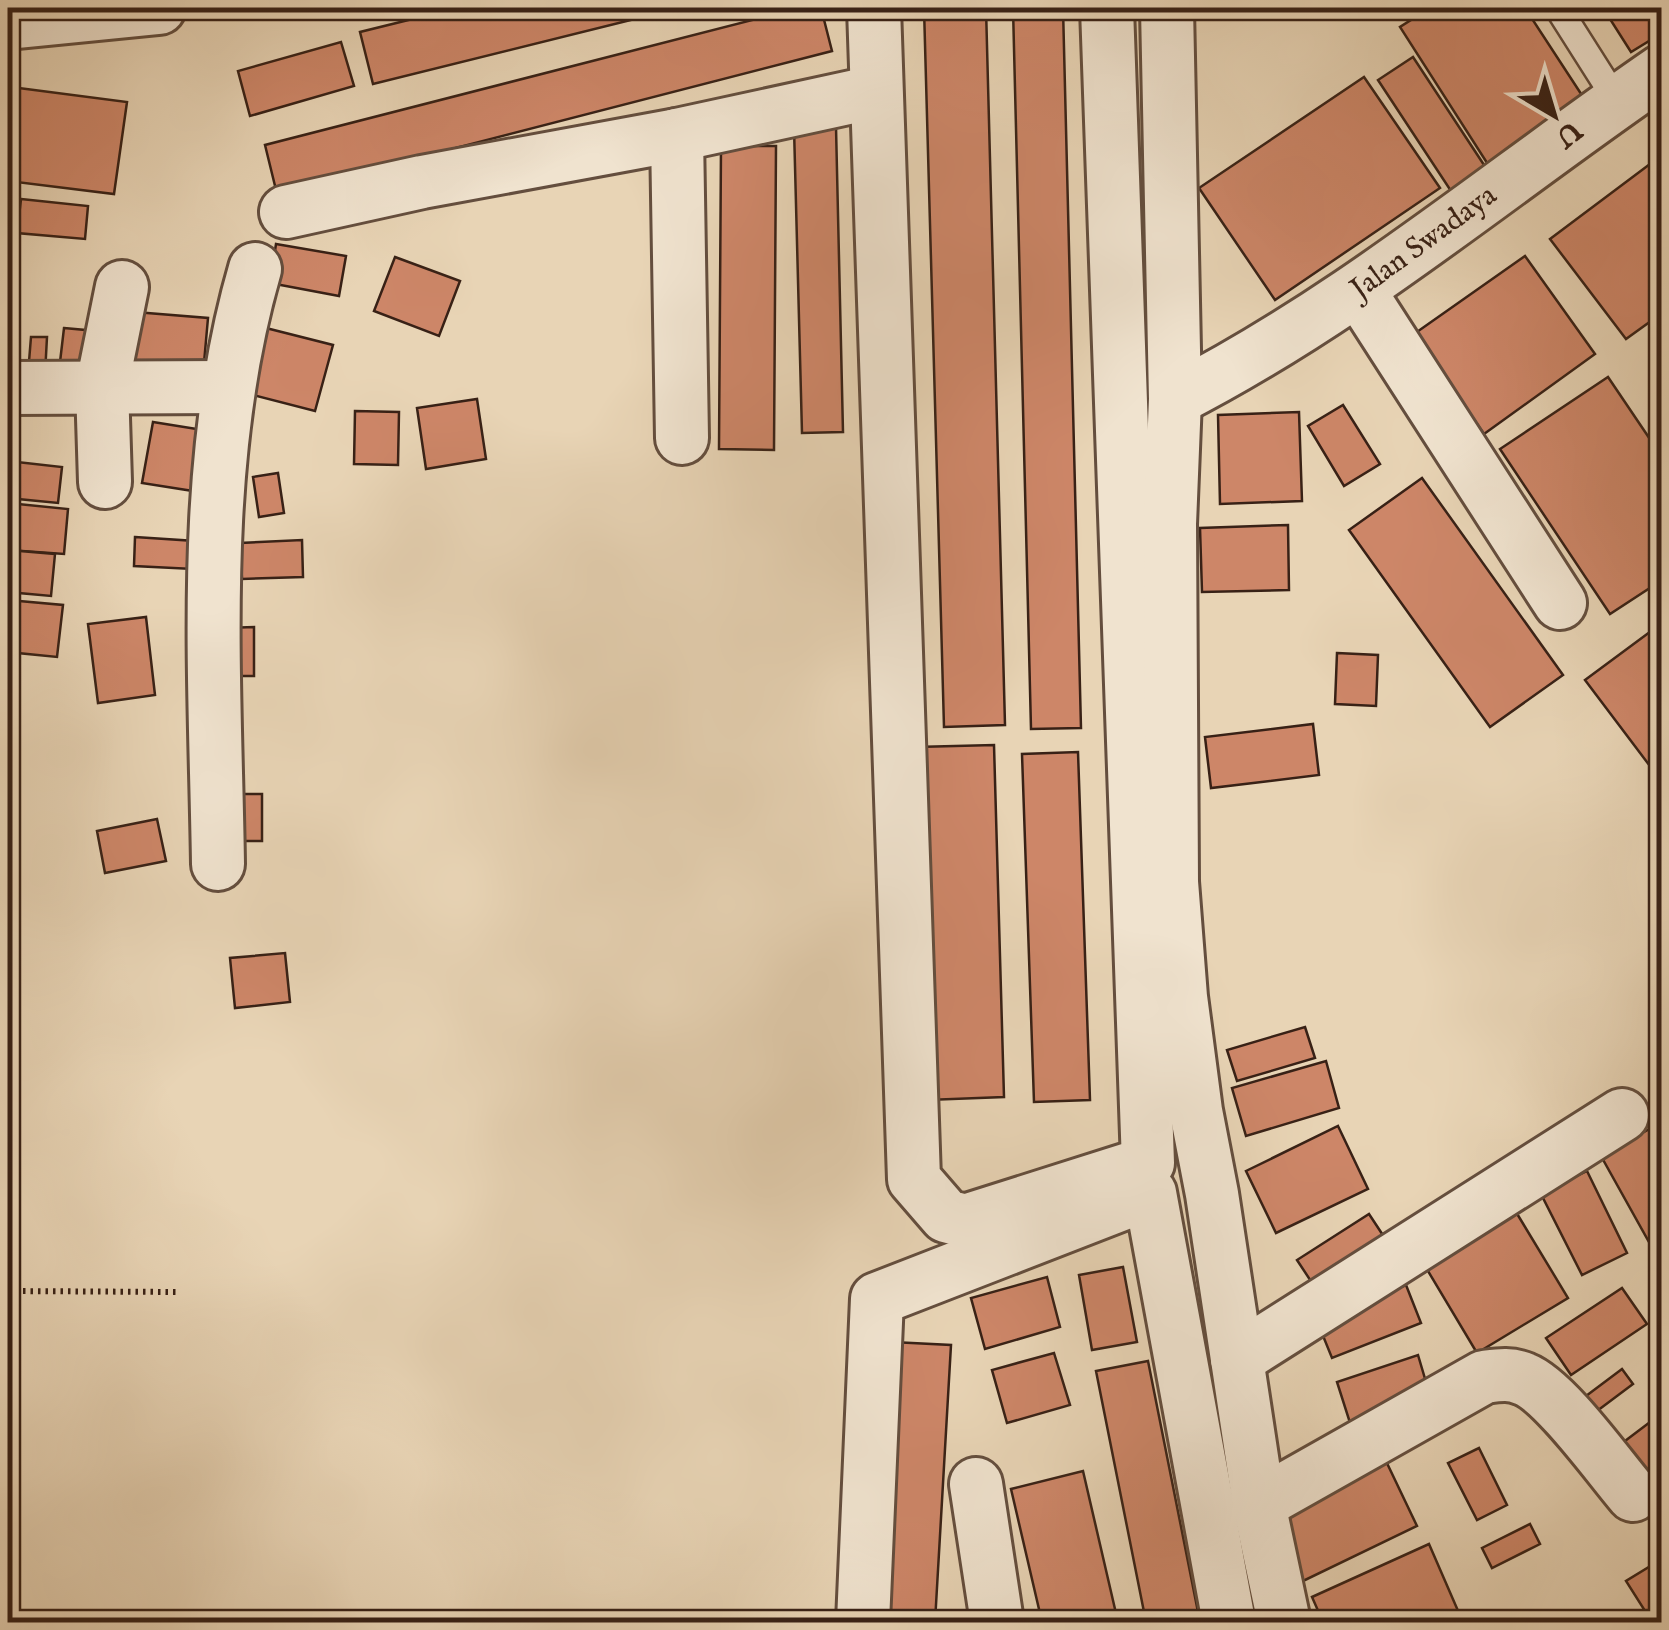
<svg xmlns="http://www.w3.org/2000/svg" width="1669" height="1630" font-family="'IM FELL English',serif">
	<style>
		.building { fill: #cd8668; stroke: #382116; stroke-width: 2.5 }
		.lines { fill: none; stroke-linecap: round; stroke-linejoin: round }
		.service-casing { stroke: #644e3e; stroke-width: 30 }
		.minor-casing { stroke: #644e3e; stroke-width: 58 }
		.path { stroke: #382116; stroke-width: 6; stroke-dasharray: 2.5 5; stroke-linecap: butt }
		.service { stroke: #f0e3cf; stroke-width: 25 }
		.minor { stroke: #f0e3cf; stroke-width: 52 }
		.labels { text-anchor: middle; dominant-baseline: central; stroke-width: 8; stroke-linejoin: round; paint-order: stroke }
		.street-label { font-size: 30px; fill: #382116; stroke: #f0e3cf }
	</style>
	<rect width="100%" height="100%" fill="#e8d4b5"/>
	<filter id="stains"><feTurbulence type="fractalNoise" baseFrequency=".002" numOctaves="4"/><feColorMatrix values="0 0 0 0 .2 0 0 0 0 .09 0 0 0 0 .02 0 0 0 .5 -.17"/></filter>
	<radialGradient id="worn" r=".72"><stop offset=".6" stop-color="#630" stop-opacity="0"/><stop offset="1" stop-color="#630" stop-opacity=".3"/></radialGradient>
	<g class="building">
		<polygon points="457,8 679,8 373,84 360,32"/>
		<polygon points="799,8 821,8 832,51 277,194 265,145"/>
		<polygon points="924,8 986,8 1005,725 944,727"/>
		<polygon points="1013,8 1063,8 1081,728 1031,729"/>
		<polygon points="1430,8 1525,8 1587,103 1489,166 1400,27"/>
		<polygon points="1603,8 1662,8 1662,33 1631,52"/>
		<polygon points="341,42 354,86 250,116 238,71"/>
		<polygon points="1413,57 1486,168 1451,191 1378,80"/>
		<polygon points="1364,77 1440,188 1275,300 1199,188"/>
		<polygon points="11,87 127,102 114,194 8,181"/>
		<polygon points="836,127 843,432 802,433 794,128"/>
		<polygon points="721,146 776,146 774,450 719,449"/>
		<polygon points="1662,155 1662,313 1626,339 1550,239"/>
		<polygon points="21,199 88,206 85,239 17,233"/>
		<polygon points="276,244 346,256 339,296 270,283"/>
		<polygon points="1525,256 1595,354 1484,434 1414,334"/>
		<polygon points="395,257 460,281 439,336 374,311"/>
		<polygon points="135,312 208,318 203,374 130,369"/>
		<polygon points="262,327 333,345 315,411 245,393"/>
		<polygon points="64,328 96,331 90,383 58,379"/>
		<polygon points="31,337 47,337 45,374 28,374"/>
		<polygon points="1608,377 1662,457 1662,580 1610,614 1500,449"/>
		<polygon points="477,399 486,459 426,469 417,408"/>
		<polygon points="1343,405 1380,464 1344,486 1308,426"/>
		<polygon points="355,411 399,412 398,465 354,464"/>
		<polygon points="1299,412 1302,501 1220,504 1218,415"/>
		<polygon points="153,422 203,430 193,491 142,483"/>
		<polygon points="8,461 62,467 58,503 8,498"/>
		<polygon points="278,473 284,513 259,517 253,477"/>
		<polygon points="1422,478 1563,675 1490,727 1349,530"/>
		<polygon points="8,503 68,509 64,554 8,550"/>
		<polygon points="1288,525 1289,590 1202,592 1200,528"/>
		<polygon points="135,537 195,541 193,569 134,566"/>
		<polygon points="302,540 303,577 242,579 240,543"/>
		<polygon points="8,550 55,554 51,596 8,592"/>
		<polygon points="8,600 63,605 57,657 8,652"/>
		<polygon points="146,617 155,695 98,703 88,624"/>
		<polygon points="1662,623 1662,782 1585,680"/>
		<polygon points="254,627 254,676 225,676 225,628"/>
		<polygon points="1337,653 1378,655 1376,706 1335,704"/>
		<polygon points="1313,724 1319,775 1211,788 1205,737"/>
		<polygon points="994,745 1004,1097 927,1100 916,747"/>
		<polygon points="1078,752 1090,1100 1034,1102 1022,754"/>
		<rect x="227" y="794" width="35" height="47"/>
		<polygon points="157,819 166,861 105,873 97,831"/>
		<polygon points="285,953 290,1002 235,1008 230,958"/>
		<polygon points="1305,1027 1315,1058 1237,1081 1227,1050"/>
		<polygon points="1326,1061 1339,1108 1246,1136 1232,1088"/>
		<polygon points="1662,1122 1662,1235 1649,1242 1601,1156"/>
		<polygon points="1338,1126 1368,1189 1276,1233 1246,1171"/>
		<polygon points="1587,1171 1627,1253 1582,1275 1541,1194"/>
		<polygon points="1516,1212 1568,1298 1477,1353 1425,1266"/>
		<polygon points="1369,1214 1394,1252 1322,1298 1297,1260"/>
		<polygon points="1123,1267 1137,1342 1092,1350 1079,1275"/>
		<polygon points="1047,1277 1060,1327 985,1349 971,1298"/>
		<polygon points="1406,1285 1421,1323 1332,1358 1317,1321"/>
		<polygon points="1622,1288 1647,1324 1571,1375 1546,1338"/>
		<polygon points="892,1342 951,1345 935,1622 876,1622"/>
		<polygon points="1054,1353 1070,1405 1007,1423 992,1370"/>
		<polygon points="1418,1355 1431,1399 1351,1426 1337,1382"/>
		<polygon points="1148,1361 1200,1622 1146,1622 1096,1371"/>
		<polygon points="1622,1369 1633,1384 1597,1411 1586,1396"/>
		<polygon points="1662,1413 1662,1460 1644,1474 1621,1444"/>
		<polygon points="1479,1448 1507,1505 1477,1520 1448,1463"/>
		<polygon points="1385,1459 1417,1526 1303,1581 1272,1513"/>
		<polygon points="1083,1471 1118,1622 1042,1622 1011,1489"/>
		<polygon points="1530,1524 1540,1544 1492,1568 1482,1548"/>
		<polygon points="1429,1544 1462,1620 1456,1622 1323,1622 1312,1597"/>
		<polygon points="1662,1559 1662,1622 1652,1622 1626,1581"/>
	</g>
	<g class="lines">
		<defs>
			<polyline id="service" points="1558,8 1617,101"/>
			<g id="minor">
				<polyline points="874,8 914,1179 946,1216 965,1221 1148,1163 1107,8"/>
				<polyline points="1167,8 1175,399 1170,524 1172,882 1181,997 1196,1111 1212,1194 1259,1504 1284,1622"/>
				<polyline points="8,23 159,8"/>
				<polyline points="286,212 422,182 677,135"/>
				<polyline points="1359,291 1560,603"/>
				<polyline points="8,388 228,387"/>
				<path d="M1175,399C1351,309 1500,182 1662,71"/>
				<polyline points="682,438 677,135 875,92"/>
				<polyline points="105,482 102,386 122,287"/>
				<path d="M218,864C215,667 199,461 255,269"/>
				<polyline points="1237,1359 1622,1115"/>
				<polyline points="976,1484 997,1622"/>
				<path d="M1259,1504L1484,1377C1499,1375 1510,1373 1524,1379C1555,1391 1609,1467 1633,1495"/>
				<polyline points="863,1622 877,1299 1150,1193 1229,1622"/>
			</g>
		</defs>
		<use href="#service" class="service-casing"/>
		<use href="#minor" class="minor-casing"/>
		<polyline class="path" points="8,1291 179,1292"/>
		<use href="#service" class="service"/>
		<use href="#minor" class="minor"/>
	</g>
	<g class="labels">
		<g class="street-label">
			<text transform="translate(1424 243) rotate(-36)">Jalan Swadaya</text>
		</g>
	</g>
	<rect width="1669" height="1630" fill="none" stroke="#e8d4b5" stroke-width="40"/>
	<rect x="10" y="10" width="1649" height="1610" fill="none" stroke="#382116" stroke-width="5"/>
	<rect x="20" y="20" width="1629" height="1590" fill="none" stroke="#382116" stroke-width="2.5"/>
	<g transform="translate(1554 115) rotate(142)" stroke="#f0e3cf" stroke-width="8" paint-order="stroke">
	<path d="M0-8L18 38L0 25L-18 38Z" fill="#382116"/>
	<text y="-15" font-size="28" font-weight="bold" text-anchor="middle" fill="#382116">U</text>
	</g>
	<rect width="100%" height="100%" filter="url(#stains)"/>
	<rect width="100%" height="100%" fill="url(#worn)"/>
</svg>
